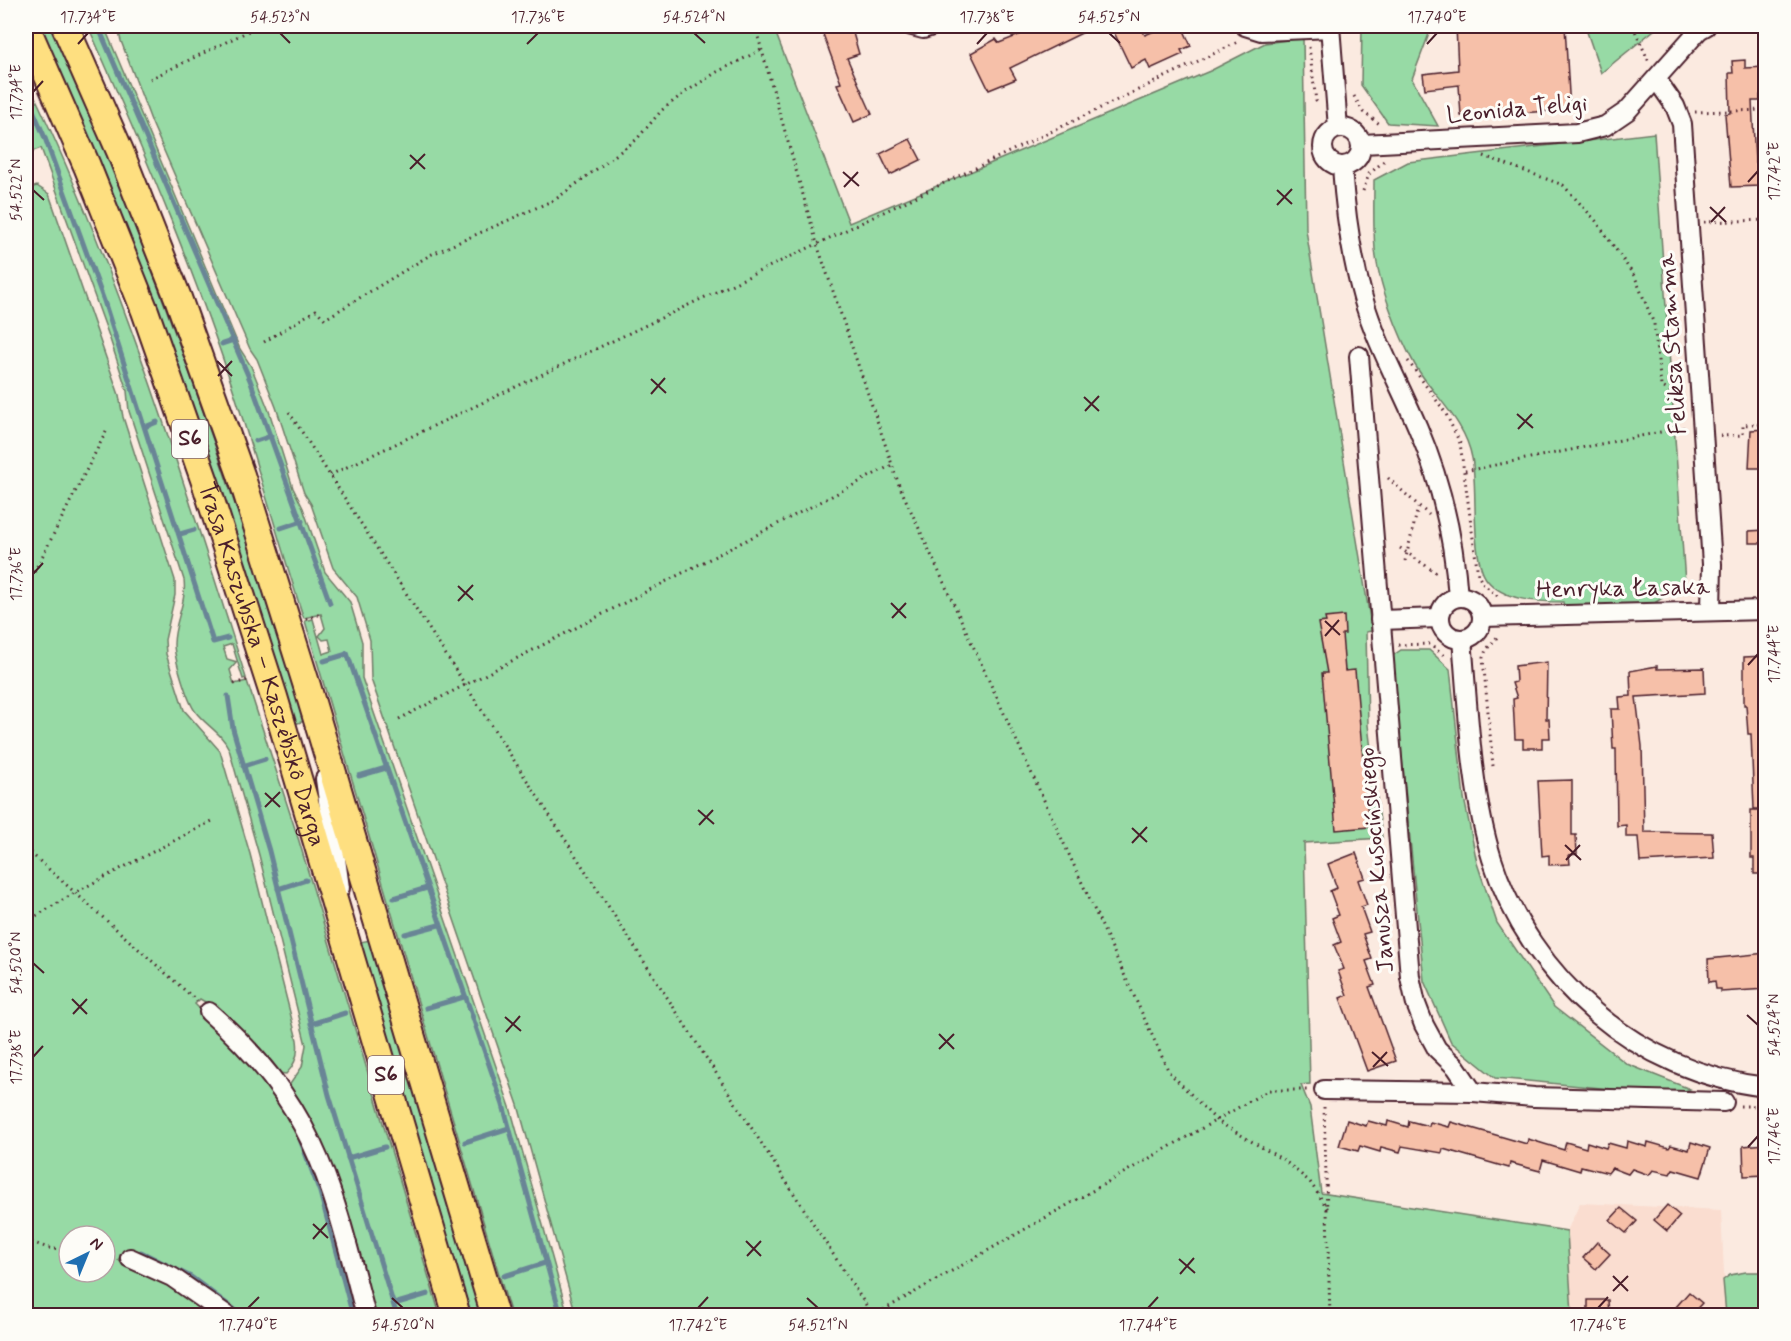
<svg xmlns="http://www.w3.org/2000/svg" width="1791" height="1341" font-family="Mynerve,sans-serif">
	<style>
		.built { fill: #faddd0 }
		.green { fill: #97daa5; stroke: #707c68; stroke-width: 1.5; fill-rule: evenodd }
		.lines { fill: none; stroke-linecap: round; stroke-linejoin: round }
		.stream { stroke: #698596; stroke-width: 5 }
		.building { fill: #f6c0a9; stroke: #4a1f2b; stroke-width: 1.5 }
		.minor-casing { stroke: #4a1f2b; stroke-width: 22 }
		.highway-casing { stroke: #4a1f2b; stroke-width: 30 }
		.path { stroke: #4a1f2b; stroke-width: 3; stroke-dasharray: 1.5 4.5; stroke-linecap: butt }
		.minor { stroke: #fdfcf7; stroke-width: 18 }
		.highway { stroke: #fedf80; stroke-width: 26 }
		.ticks { fill: none; stroke: #4a1f2b; stroke-width: 2 }
		.labels { text-anchor: middle; dominant-baseline: central; stroke-width: 6; stroke-linejoin: round; paint-order: stroke }
		.shield { fill: #fdfcf7; stroke: #806168; stroke-width: 1.5 }
		.shield-label { font-size: 22px; font-weight: bold; fill: #4a1f2b }
		.street-label { font-size: 24px; fill: #4a1f2b; stroke: #fdfcf7 }
		.neatline { fill: none; stroke: #4a1f2b; stroke-width: 2 }
		.ticks-label { font-size: 15px; text-anchor: middle; fill: #4a1f2b }
	</style>
	<rect width="100%" height="100%" fill="#fbeae0"/>
	<filter id="ink" filterUnits="userSpaceOnUse"><feTurbulence type="fractalNoise" baseFrequency=".0167" numOctaves="2"/><feDisplacementMap in="SourceGraphic" scale="12" xChannelSelector="R" yChannelSelector="G"/><feConvolveMatrix kernelMatrix="1 2 1 2 8 2 1 2 1" color-interpolation-filters="sRGB"/></filter>
	<g filter="url(#ink)">
		<polygon class="built" points="1580,1203 1721,1210 1726,1315 1572,1315 1567,1231"/>
		<g class="green">
			<path d="M40,26H52C152,252 231,484 305,721L294,724C223,486 142,252 40,26Z"/>
			<path d="M88,26H104L240,349L251,366L269,411L293,488L303,508L325,572L350,602L362,642V678L510,1107L568,1315H511L305,621L313,619L323,654L332,651L329,639L323,640L319,636L325,628L321,614L304,618L303,616C282,551 263,485 243,420C201,285 145,154 88,26Z"/>
			<polygon points="124,26 773,26 849,223 1210,71 1265,43 1303,38 1306,230 1372,631 1366,632 1368,725 1382,838 1304,843 1310,1084 1301,1085 1310,1107 1321,1193 1567,1231 1572,1315 576,1315 518,1105 371,679 370,640 357,597 333,568 311,504 304,493 276,407 257,359 250,349 152,123 121,41 119,33"/>
			<polygon points="1362,26 1432,26 1412,79 1438,126 1388,123 1361,85"/>
			<polygon points="1585,26 1659,26 1601,73"/>
			<path d="M26,78C119,269 182,476 246,678L243,679L232,644L223,647L227,659L237,662L230,670L234,684L247,681L299,841L440,1315H373L288,1087L302,1067L306,1045L259,855L229,749C221,732 205,725 195,711C187,700 174,657 174,644C174,622 187,602 184,580L129,411L127,391L110,339L41,148L26,154Z"/>
			<path d="M1654,133L1685,583L1650,606H1564L1563,602C1538,602 1504,601 1487,580C1470,559 1478,485 1472,458C1465,420 1434,397 1415,365C1398,335 1378,283 1375,249C1373,226 1374,203 1374,180L1408,162Z"/>
			<path d="M37,186L49,194L119,395L123,417L175,580V595L165,640L166,654L184,710L220,751L250,854L297,1040C299,1053 295,1065 286,1074L278,1073L214,1007L200,999L195,1004L256,1067L311,1152L359,1315H238L226,1306L133,1252H123L118,1260L148,1273L217,1315L26,1316V189ZM69,1236H105V1272H69Z"/>
			<polygon points="1401,650 1429,650 1450,669 1464,798 1477,863 1497,923 1554,1007 1627,1064 1690,1089 1675,1095 1495,1078 1451,1042 1424,981 1392,656"/>
			<polygon points="370,940 481,1315 471,1315 360,942"/>
			<polygon points="1746,1272 1765,1272 1765,1315 1726,1315 1723,1280 1730,1275"/>
		</g>
		<g class="lines">
			<g class="stream">
				<polyline points="98,26 250,380 330,603"/>
				<polyline points="26,94 45,138 104,301 213,642 228,638"/>
				<polyline points="222,344 234,340"/>
				<polyline points="145,427 157,422"/>
				<polyline points="256,441 271,436"/>
				<polyline points="281,528 302,521"/>
				<polyline points="180,534 194,530"/>
				<polyline points="347,653 503,1105 561,1316"/>
				<polyline points="324,661 347,654"/>
				<polyline points="228,696 233,729 269,851 329,1095 397,1316"/>
				<polyline points="243,766 265,759"/>
				<polyline points="359,776 386,768"/>
				<polyline points="278,889 306,880"/>
				<polyline points="394,898 427,888"/>
				<polyline points="405,934 439,925"/>
				<polyline points="426,1008 464,997"/>
				<polyline points="311,1024 345,1013"/>
				<polyline points="300,1139 320,1192 353,1316"/>
				<polyline points="465,1142 509,1128"/>
				<polyline points="348,1158 385,1147"/>
				<polyline points="141,1252 191,1277 243,1316"/>
				<polyline points="504,1276 545,1263"/>
				<polyline points="394,1304 428,1294"/>
			</g>
		</g>
		<g class="building">
			<polygon points="820,26 851,26 859,54 847,58 872,114 854,122 837,84 841,83"/>
			<polygon points="1042,26 1096,26 1010,68 1016,79 989,90 971,53 996,39 999,43"/>
			<polygon points="1111,26 1140,26 1145,35 1166,26 1182,26 1191,46 1181,50 1183,54 1150,69 1146,60 1131,68"/>
			<polygon points="1456,26 1472,26 1472,30 1565,26 1570,110 1461,116 1459,85 1425,89 1423,74 1458,70"/>
			<polygon points="1745,60 1745,68 1766,67 1766,95 1760,95 1760,101 1752,101 1755,162 1761,161 1761,186 1731,187 1725,114 1730,113 1729,73 1733,73 1732,61"/>
			<polygon points="910,139 921,160 890,175 880,154"/>
			<polygon points="1766,429 1766,468 1749,468 1751,430"/>
			<polygon points="1766,530 1766,543 1749,543 1749,531"/>
			<polygon points="1344,616 1345,634 1342,634 1345,671 1355,670 1369,827 1336,830 1322,673 1327,673 1318,623 1326,622 1325,618"/>
			<polygon points="1766,656 1766,809 1754,809 1751,734 1748,734 1746,705 1744,705 1744,657"/>
			<polygon points="1547,662 1546,719 1549,719 1550,738 1542,738 1542,748 1523,748 1523,739 1515,739 1513,699 1517,698 1512,683 1516,682 1515,666"/>
			<polygon points="1657,666 1657,669 1704,668 1705,693 1636,697 1642,746 1644,832 1712,833 1714,858 1640,862 1638,837 1626,837 1626,825 1617,826 1616,749 1613,749 1611,709 1620,709 1619,697 1631,696 1630,671"/>
			<polygon points="1572,780 1572,835 1576,835 1577,854 1569,855 1570,864 1549,865 1549,855 1542,856 1538,781"/>
			<polygon points="1751,810 1766,810 1766,874 1754,874 1754,858 1751,858"/>
			<polygon points="1356,853 1365,878 1358,880 1367,905 1361,907 1370,932 1363,934 1372,959 1366,961 1375,985 1369,987 1396,1061 1367,1071 1340,998 1347,995 1338,971 1344,969 1334,945 1341,942 1332,918 1339,915 1330,891 1337,888 1328,864"/>
			<polygon points="1766,953 1766,989 1721,992 1721,989 1716,989 1715,981 1709,982 1708,959"/>
			<polygon points="1347,1120 1366,1126 1368,1121 1387,1126 1388,1121 1408,1127 1409,1121 1429,1126 1430,1122 1449,1127 1451,1122 1527,1144 1528,1139 1564,1150 1566,1142 1586,1148 1587,1142 1606,1148 1608,1143 1626,1148 1627,1141 1647,1147 1648,1142 1669,1148 1671,1145 1689,1150 1691,1142 1710,1148 1701,1177 1673,1169 1670,1174 1653,1170 1649,1175 1632,1169 1628,1174 1612,1168 1608,1173 1581,1166 1580,1171 1543,1160 1540,1171 1510,1163 1509,1168 1443,1149 1442,1153 1402,1146 1400,1152 1381,1147 1380,1152 1360,1146 1358,1151 1339,1146"/>
			<polygon points="1766,1144 1766,1175 1744,1176 1743,1146"/>
			<polygon points="1667,1205 1680,1216 1667,1231 1654,1220"/>
			<polygon points="1621,1208 1637,1221 1626,1233 1610,1220"/>
			<polygon points="1597,1242 1610,1254 1596,1269 1583,1258"/>
			<polygon points="1689,1292 1702,1303 1690,1316 1685,1316 1676,1307"/>
			<polygon points="1588,1300 1608,1300 1609,1316 1588,1316"/>
		</g>
		<g class="lines">
			<defs>
				<g id="minor">
					<polyline points="912,26 923,29 932,26"/>
					<polyline points="1245,26 1261,31 1331,28"/>
					<polyline points="1330,26 1338,128"/>
					<polyline points="1657,80 1675,106 1682,124 1712,564 1711,611"/>
					<circle cx="1342" cy="147" r="19"/>
					<polyline points="1362,144 1577,133 1605,126 1627,111 1699,30 1706,26"/>
					<path d="M1342,167C1345,211 1351,255 1363,298C1376,343 1400,385 1418,428C1441,482 1454,539 1458,597"/>
					<polyline points="1359,356 1410,977 1416,1004 1424,1025 1437,1049 1456,1067 1473,1092 1534,1097 1724,1102"/>
					<circle cx="1461" cy="618" r="21"/>
					<polyline points="1482,617 1766,610"/>
					<polyline points="1380,620 1440,618"/>
					<path d="M1462,639C1468,708 1471,793 1492,859C1530,979 1638,1073 1766,1087"/>
					<polyline points="325,779 340,888"/>
					<path d="M209,1012C316,1106 332,1185 366,1316"/>
					<polyline points="1324,1090 1473,1092"/>
					<polyline points="130,1258 172,1277 228,1316"/>
				</g>
				<g id="highway">
					<path id="s1" d="M26,26L87,166L145,311L206,485L274,697L457,1316"/>
					<polyline points="65,26 120,151 178,298 241,475 307,686 495,1316"/>
				</g>
			</defs>
			<use href="#minor" class="minor-casing"/>
			<use href="#highway" class="highway-casing"/>
			<g class="path">
				<polyline points="755,26 817,244 1238,42"/>
				<polyline points="1633,26 1649,62"/>
				<polyline points="1309,47 1316,101 1319,104"/>
				<polyline points="150,79 259,26"/>
				<polyline points="1354,96 1363,112 1381,125"/>
				<polyline points="1695,112 1766,110"/>
				<polyline points="1484,156 1563,185 1596,221 1635,277 1654,324 1661,386 1684,400"/>
				<polyline points="1363,191 1369,174 1384,161"/>
				<polyline points="1704,222 1766,220"/>
				<polyline points="264,342 316,310 325,319 430,255 556,199 636,140 662,110 684,93 717,72 763,49"/>
				<polyline points="1408,361 1445,412 1460,443 1478,575 1483,584 1500,598"/>
				<polyline points="289,412 873,1316"/>
				<polyline points="1720,436 1743,435 1743,425 1766,424"/>
				<polyline points="1465,471 1686,427"/>
				<polyline points="330,475 817,244 899,485 1169,1072 1217,1121 1285,1161 1310,1182 1328,1209"/>
				<polyline points="1388,478 1429,515"/>
				<polyline points="1400,548 1438,574"/>
				<polyline points="1405,561 1418,508"/>
				<polyline points="26,588 108,428"/>
				<polyline points="306,619 321,614"/>
				<polyline points="1398,645 1429,644 1447,658"/>
				<polyline points="234,684 247,680"/>
				<polyline points="399,719 894,464"/>
				<polyline points="1493,766 1483,658 1486,650 1499,635"/>
				<polyline points="26,849 197,1001"/>
				<polyline points="26,922 76,892 212,821"/>
				<polyline points="1740,1106 1766,1106"/>
				<polyline points="1324,1107 1330,1316"/>
				<polyline points="26,1240 48,1248 69,1251"/>
				<polyline points="105,1255 114,1256"/>
				<polyline points="873,1316 1269,1090 1308,1090"/>
			</g>
			<use href="#minor" class="minor"/>
			<use href="#highway" class="highway"/>
		</g>
	</g>
	<path class="ticks" d="M280,33L290,43M694,33L705,43M1109,33L1120,43M78,44L88,33M527,44L538,33M977,44L987,33M1427,44L1437,33M33,92L43,81M410,155L425,169M410,169L425,154M843,172L859,186M1748,182L1758,171M844,187L858,172M33,190L44,200M1277,190L1292,204M1277,205L1292,189M1710,207L1726,222M1711,222L1725,207M217,361L232,376M218,376L232,361M651,379L666,393M651,394L665,378M1084,397L1099,411M1085,411L1099,396M1517,414L1533,428M1518,429L1532,414M33,574L43,563M458,586L473,600M458,601L473,585M891,603L906,618M892,618L906,603M1325,621L1340,635M1325,636L1339,620M1748,665L1758,654M265,793L280,807M265,807L280,792M698,810L714,824M699,825L713,810M1132,828L1147,842M1132,843L1147,827M1565,845L1581,860M1566,860L1580,845M33,963L44,973M72,999L87,1014M73,1014L87,999M1747,1015L1758,1025M505,1017L521,1031M506,1032L520,1016M939,1034L954,1049M939,1049L954,1034M1372,1052L1388,1066M33,1057L43,1046M1373,1067L1387,1052M1748,1147L1758,1136M313,1224L328,1238M313,1239L327,1223M746,1241L761,1256M747,1256L761,1241M1179,1259L1195,1273M1180,1274L1194,1258M1613,1276L1628,1291M1613,1291L1628,1276M392,1298L403,1308M807,1298L818,1308M248,1308L259,1297M698,1308L708,1297M1148,1308L1158,1297M1598,1308L1608,1297"/>
	<g class="labels">
		<g class="shield">
			<rect x="172" y="420" width="36" height="38" rx="4.5"/>
			<rect x="368" y="1056" width="36" height="38" rx="4.5"/>
		</g>
		<g class="shield-label">
			<text x="190" y="439">S6</text>
			<text x="386" y="1075">S6</text>
		</g>
		<g class="street-label">
			<text transform="translate(1517 110) rotate(-5)">Leonida Teligi</text>
			<text transform="translate(1673 344) rotate(-94)">Feliksa Stamma</text>
			<text transform="translate(1623 589) rotate(-1)">Henryka Łasaka</text>
			<text stroke="none"><textPath href="#s1" startOffset="681">Trasa Kaszubska – Kaszëbskô Darga</textPath></text>
			<text transform="translate(1377 860) rotate(-95)">Janusza Kusocińskiego</text>
		</g>
	</g>
	<rect width="1791" height="1341" fill="none" stroke="#fdfcf7" stroke-width="66"/>
	<g transform="translate(87 1254) rotate(43)"><circle r="28" fill="#fdfcf7" stroke="#b5a4a5" stroke-width="1.5"/>
	<path d="M0-4.5L10 22L0 15L-10 22Z" fill="#1f6fb2"/>
	<text y="-9" font-size="16" font-weight="bold" text-anchor="middle" fill="#4a1f2b">N</text>
	</g>
	<rect x="33" y="33" width="1725" height="1275" class="neatline"/>
	<g class="ticks-label">
		<text x="88" y="22">17.734°E</text>
		<text x="280" y="22">54.523°N</text>
		<text x="538" y="22">17.736°E</text>
		<text x="694" y="22">54.524°N</text>
		<text x="987" y="22">17.738°E</text>
		<text x="1109" y="22">54.525°N</text>
		<text x="1437" y="22">17.740°E</text>
		<text transform="translate(16 92) rotate(-90)" y="5">17.734°E</text>
		<text transform="translate(1774 171) rotate(-90)" y="5">17.742°E</text>
		<text transform="translate(16 190) rotate(-90)" y="5">54.522°N</text>
		<text transform="translate(16 574) rotate(-90)" y="5">17.736°E</text>
		<text transform="translate(1774 654) rotate(-90)" y="5">17.744°E</text>
		<text transform="translate(16 963) rotate(-90)" y="5">54.520°N</text>
		<text transform="translate(1774 1025) rotate(-90)" y="5">54.524°N</text>
		<text transform="translate(16 1057) rotate(-90)" y="5">17.738°E</text>
		<text transform="translate(1774 1136) rotate(-90)" y="5">17.746°E</text>
		<text x="248" y="1330">17.740°E</text>
		<text x="403" y="1330">54.520°N</text>
		<text x="698" y="1330">17.742°E</text>
		<text x="818" y="1330">54.521°N</text>
		<text x="1148" y="1330">17.744°E</text>
		<text x="1598" y="1330">17.746°E</text>
	</g>
</svg>
